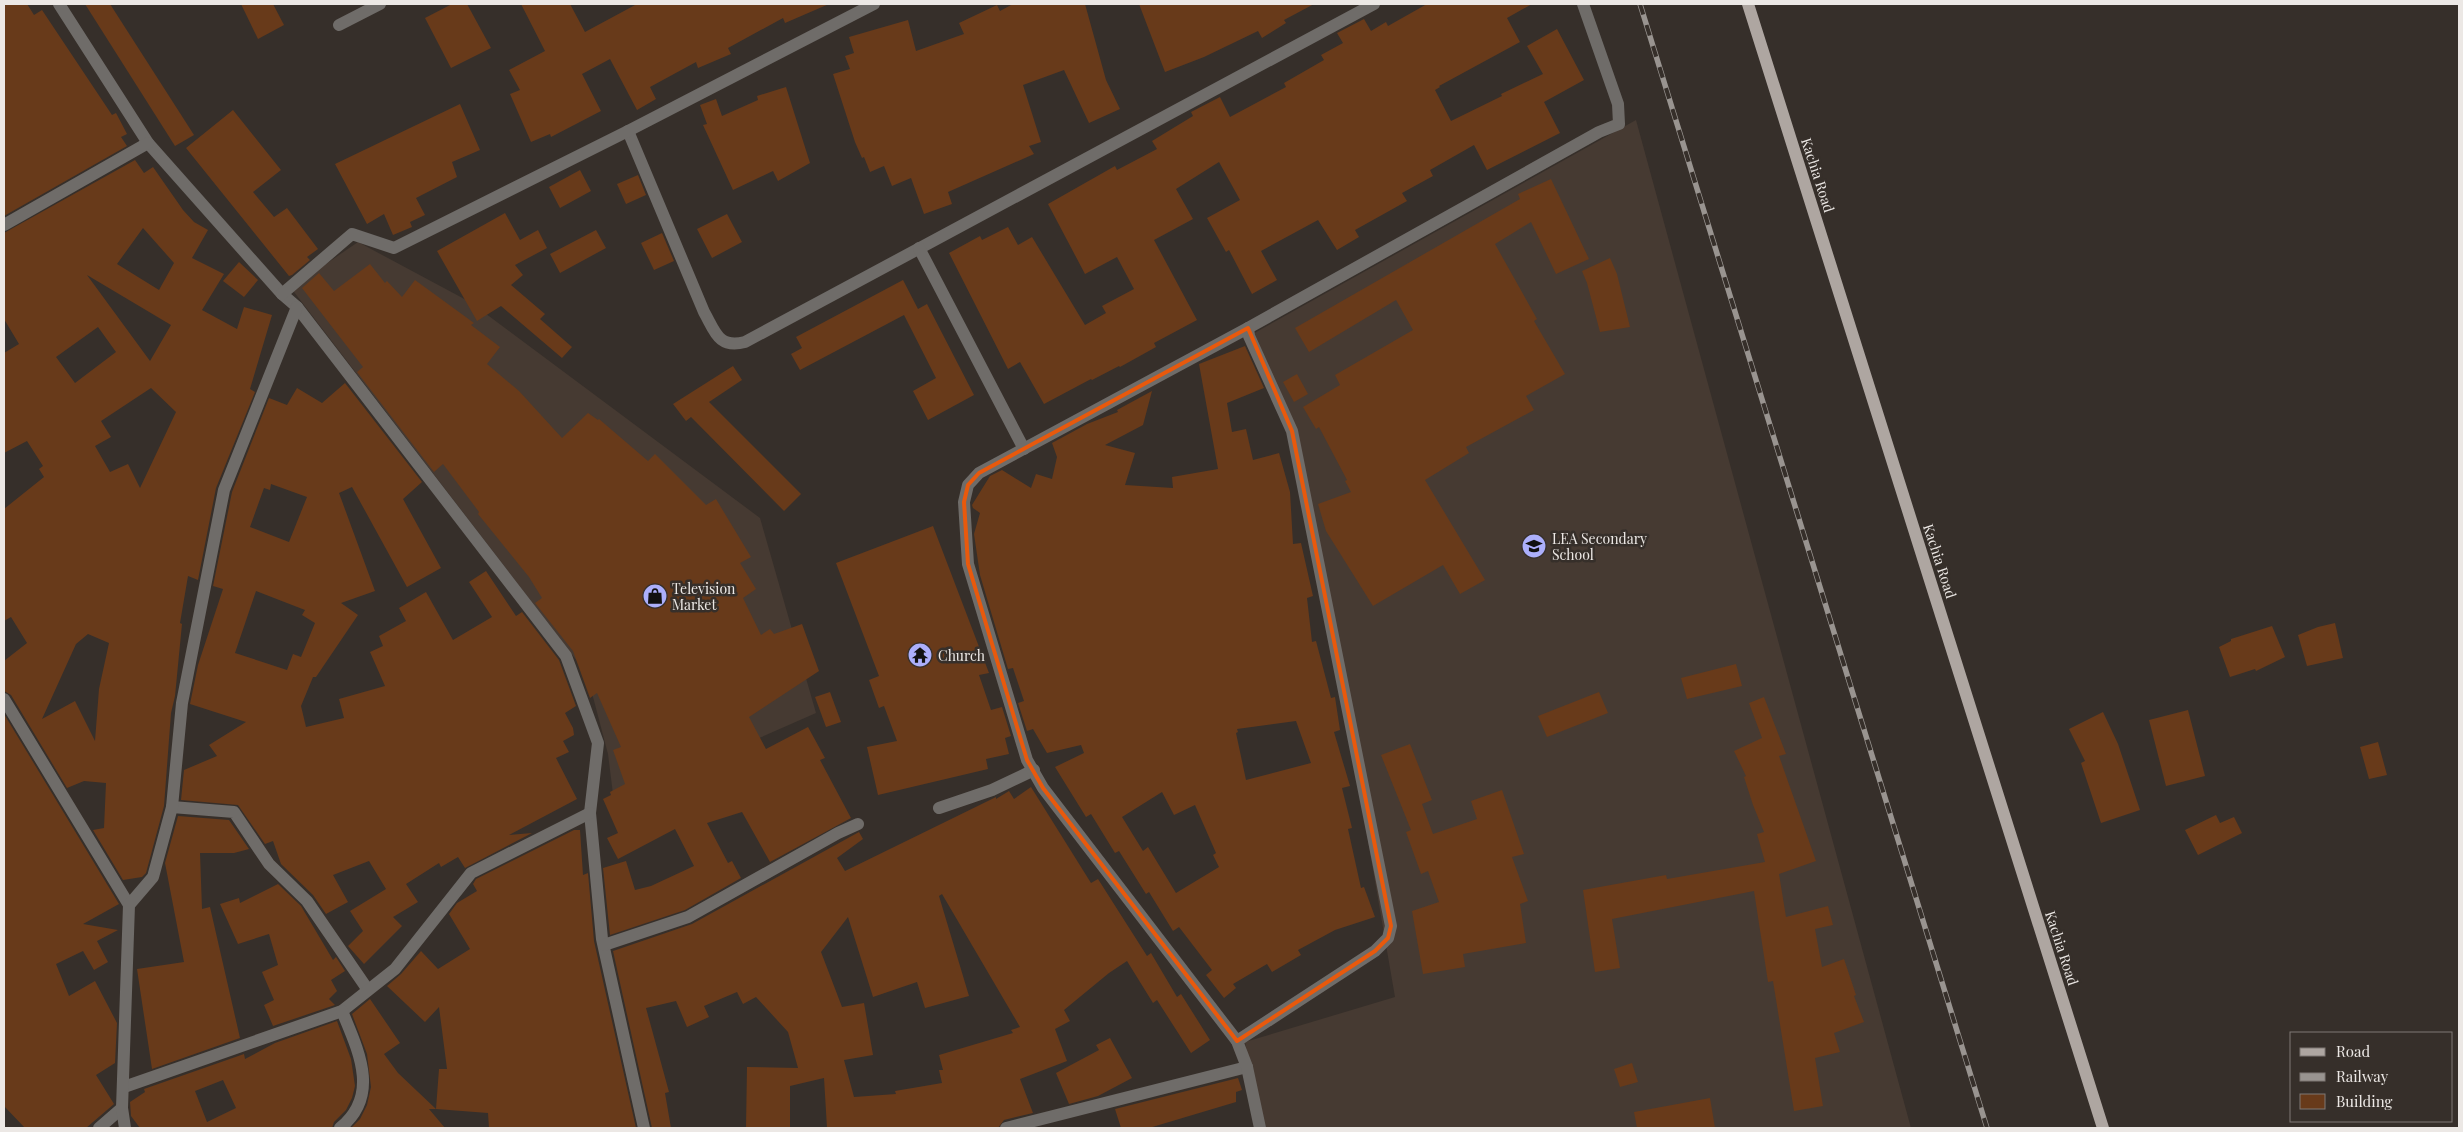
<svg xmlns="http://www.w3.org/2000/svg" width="2463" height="1132" font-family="'Playfair Display',serif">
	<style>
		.built { fill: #463a32 }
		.building { fill: #683a1a; fill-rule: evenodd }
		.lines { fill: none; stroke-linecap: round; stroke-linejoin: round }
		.street { stroke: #6f6c69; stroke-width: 12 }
		.primary { stroke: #aea6a1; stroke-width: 12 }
		.rail-casing { stroke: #999490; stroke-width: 5.5 }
		.rail { stroke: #362f2a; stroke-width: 4; stroke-dasharray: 11; stroke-linecap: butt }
		.marked { fill: none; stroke: #e8590c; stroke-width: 4; stroke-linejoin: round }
		.labels { text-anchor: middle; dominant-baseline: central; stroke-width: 5; stroke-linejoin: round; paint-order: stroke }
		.street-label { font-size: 14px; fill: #ece8e5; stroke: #362f2a }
		.poi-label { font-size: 14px; fill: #ece8e5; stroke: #362f2a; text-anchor: start }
	</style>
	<rect width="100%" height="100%" fill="#362f2a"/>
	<g class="built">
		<polygon points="1636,120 1911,1128 1262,1128 1245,1042 1395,997 1331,626 1301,467 1249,336"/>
		<polygon points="358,242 470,302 760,518 816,713 614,802 608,754 587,674 291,288"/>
	</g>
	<g class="building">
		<polygon points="4,4 27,4 34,15 42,10 112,115 116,113 127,134 121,137 127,146 4,216"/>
		<polygon points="85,4 110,4 194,135 175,146"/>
		<polygon points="241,4 273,4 284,25 258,39"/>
		<polygon points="452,4 467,4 491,48 451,68 425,18"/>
		<polygon points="521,4 570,4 585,32 637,4 829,4 785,23 783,18 728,48 731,54 698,68 696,62 650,87 656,99 637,110 610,59 582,74 601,111 551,137 550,134 531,142 510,94 520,90 509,70 545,51"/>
		<polygon points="1013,4 1085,4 1106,80 1120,109 1089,123 1064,70 1023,85 1041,142 1029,146 1034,154 948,192 952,204 924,214 911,178 892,186 884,166 870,172 864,157 862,158 855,142 833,74 850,69 845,56 854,53 849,37 908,20 916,51 964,34 959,23 997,5 1000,11"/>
		<polygon points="1139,4 1314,4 1284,20 1286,23 1262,38 1258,31 1204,57 1165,72"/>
		<polygon points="1427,4 1532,4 1507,18 1520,42 1439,86 1440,87 1435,90 1451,121 1502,96 1501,94 1543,74 1527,46 1557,29 1584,80 1544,102 1560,133 1487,170 1474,145 1430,170 1433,176 1402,193 1407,201 1355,230 1359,237 1337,250 1318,220 1261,251 1277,280 1252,294 1229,250 1226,252 1207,218 1240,200 1219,162 1176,189 1193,219 1154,240 1197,320 1154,343 1156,347 1120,367 1119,366 1092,380 1091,379 1044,404 1020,362 1008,369 949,253 980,236 982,240 1008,227 1018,245 1032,237 1085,325 1106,313 1102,306 1134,289 1117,257 1085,274 1048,204 1115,166 1117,170 1157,149 1152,141 1193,116 1191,112 1220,97 1230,117 1286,87 1284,83 1324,60 1321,55 1343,43 1337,33 1364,19 1371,31 1386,22 1388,26"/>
		<polygon points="786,87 810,163 778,181 773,171 733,190 703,125 707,124 700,105 716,99 722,116 758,100 757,96"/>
		<polygon points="460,104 480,150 452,162 457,177 416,198 425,215 410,222 412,227 393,235 384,214 367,224 335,164"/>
		<polygon points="233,110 281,170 253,192 274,217 287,208 318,249 307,257 310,260 292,275 289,276 186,148"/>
		<path d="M135,160L144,173L153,167L183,210L194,222L208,230L192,258L224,274L202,310L237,329L244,307L272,315L250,389L255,392L216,488L198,580L188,576L180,623L182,624L175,696L171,713L164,806L146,873L142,877L123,880L93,830L104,828L106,783L84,781L67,788L11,695L4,691V661L27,643L11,617L4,621V509L44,477L39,469L43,466L27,441L4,453V353L19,344L4,319V233ZM143,228L174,263L159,290L117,264ZM87,275L171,325L150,361ZM98,327L116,352L75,383L56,357ZM151,388L176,412L140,488L128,464L110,472L95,446L111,437L101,421ZM88,634L109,643L99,689L95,741L75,701L42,719L76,644Z"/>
		<polygon points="580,170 591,191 560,208 549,187"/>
		<polygon points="638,175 646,195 626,204 617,184"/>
		<polygon points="1551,179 1589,259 1556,274 1531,222 1495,244 1537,319 1534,321 1565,374 1526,396 1534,410 1466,447 1469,453 1425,480 1485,580 1460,594 1443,565 1373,606 1326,531 1318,504 1351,492 1345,481 1347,480 1319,427 1316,429 1303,407 1340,385 1335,375 1413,330 1396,300 1309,352 1295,328 1520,199 1518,194"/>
		<polygon points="505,213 520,240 538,230 547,248 515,265 523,275 511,285 545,314 540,319 572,347 562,358 501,306 477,321 437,251"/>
		<polygon points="727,214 742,242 712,258 697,229"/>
		<polygon points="596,230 606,248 560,273 550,254"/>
		<polygon points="662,233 674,261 654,270 641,243"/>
		<polygon points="1610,258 1617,274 1630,327 1600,332 1587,283 1582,271"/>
		<polygon points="239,262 258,280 244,297 223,281"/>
		<polygon points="370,264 385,283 387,281 402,297 415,280 474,323 471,325 500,347 487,364 519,391 562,438 588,413 598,420 599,419 648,461 655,454 706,505 716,499 751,557 740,563 756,589 743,598 761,635 770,629 774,634 802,624 819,671 749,717 766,749 808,727 825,758 820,760 851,818 770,862 742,812 707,823 728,863 732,861 741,878 685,910 610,935 603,868 626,861 635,890 651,886 694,866 675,829 618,859 607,838 618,833 603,799 611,795 610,792 625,784 613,750 621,747 597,693 590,698 573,651 535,603 542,598 529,577 478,514 479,512 443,464 434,472 357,372 363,367 302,288 319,273 334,291"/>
		<polygon points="903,280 918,309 927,304 974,395 928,420 913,391 936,378 904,315 800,370 791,354 802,348 796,337"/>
		<path d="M1245,346L1264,388L1227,403L1232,432L1246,429L1253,460L1279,453L1290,492L1293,544L1301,543L1313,596L1307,598L1312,642L1316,641L1331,698L1335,697L1340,730L1334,732L1350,786L1342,788L1352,828L1348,829L1361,888L1364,887L1375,917L1335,930L1298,950L1301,955L1272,972L1267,964L1233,984L1236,988L1224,998L1206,975L1212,970L1179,927L1173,931L1149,892L1146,894L1119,851L1115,853L1091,814L1086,817L1055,767L1084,753L1081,745L1047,753L1033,729L1027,731L1018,703L1024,701L1013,668L1008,669L980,575L974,534L980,513L973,508L972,505L990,476L1002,470L1031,488L1036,474L1052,479L1057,457L1052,443L1087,424L1118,412L1117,410L1152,391L1143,425L1105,445L1135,453L1125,485L1173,488L1172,477L1218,469L1199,364ZM1296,721L1311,763L1246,780L1236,733L1238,732L1237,729ZM1162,792L1174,815L1195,805L1216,853L1213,855L1219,867L1176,893L1148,847L1143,851L1122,817Z"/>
		<polygon points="733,366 742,380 709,402 801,494 784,511 691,417 686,421 673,404"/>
		<polygon points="1297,374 1308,394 1294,402 1283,382"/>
		<path d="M345,383L422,482L403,499L441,568L407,587L352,487L339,493L375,591L341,603L358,615L316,677H313L301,706L306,727L344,718L339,699L385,686L370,652L383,646L379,636L406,621L399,608L426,592L453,640L492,617L469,582L486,571L516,616L522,612L559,660L576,706L565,713L573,728L574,735L563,741L569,752L556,758L577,799L509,835L532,833L465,868L458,857L441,867L439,863L406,884L418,902L393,917L402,926L364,964L348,946L363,931L350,911L386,889L369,861L333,875L348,902L326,914L313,895L281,864L273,841L265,844L238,805L181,800L184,770L217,756L209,745L246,722L190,704L198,665L223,589L213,586L232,492L269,398L287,405L297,388L322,403ZM271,484L307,497L289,542L250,527L264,488L270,490ZM256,591L305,610L302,615L315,623L301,657L293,654L287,670L235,653Z"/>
		<polygon points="933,526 989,673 979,675 991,710 1002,707 1011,736 1005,738 1009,754 986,759 988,769 878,795 867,747 897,741 884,706 879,708 869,680 879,676 836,563"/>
		<polygon points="2335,623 2343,658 2307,666 2298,635 2318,627"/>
		<polygon points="2272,626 2285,657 2256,671 2255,669 2230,677 2219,647 2231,641 2231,639"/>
		<polygon points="1736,664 1742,686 1687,699 1681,678"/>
		<polygon points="830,692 841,722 826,727 815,697"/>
		<polygon points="1599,692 1608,713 1547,737 1538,716"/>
		<polygon points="1764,697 1786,754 1779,756 1816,861 1779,874 1786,917 1828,906 1833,925 1815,929 1822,967 1844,959 1856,995 1854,996 1864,1022 1834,1033 1840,1052 1815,1058 1823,1106 1794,1111 1773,981 1768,982 1754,891 1612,919 1620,968 1595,972 1583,890 1666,875 1667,879 1765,862 1757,834 1764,832 1753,805 1744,777 1746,776 1734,751 1762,738 1749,703"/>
		<polygon points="2188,710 2205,776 2166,786 2149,720"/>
		<polygon points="2103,712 2118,744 2140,810 2101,823 2081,763 2085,761 2069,729"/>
		<polygon points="4,714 119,904 83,924 118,930 97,941 108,962 94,970 83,951 56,964 69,996 95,981 117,1023 115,1063 96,1075 114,1104 86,1128 25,1128 4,1106"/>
		<polygon points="2378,742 2387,775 2369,779 2360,747"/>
		<polygon points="1410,744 1432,800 1422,804 1433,834 1477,819 1471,801 1502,790 1524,854 1512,857 1528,901 1520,904 1526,943 1463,954 1465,967 1423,974 1412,911 1439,902 1428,871 1421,874 1406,832 1411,830 1381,755"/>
		<path d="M1031,787L1091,883L1098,879L1147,956L1151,953L1177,997L1181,994L1210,1040L1191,1053L1157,1000L1153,1003L1127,961L1109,973L1064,1010L1070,1021L1055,1029L1067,1061L1020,1079L1033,1113L1004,1120L998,1128H827L824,1078L790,1086V1128H746L747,1067L798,1068L788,1032L756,997L743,1004L737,992L704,1006L709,1017L687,1027L676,1001L646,1008L669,1092L665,1093L671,1128H652L613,951L692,924L859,832L863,839L837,858L845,871L992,799L996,797V799L1009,791L1014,799ZM942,894L1020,1027L1011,1030L1013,1033L939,1055L943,1070H939L942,1083L895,1091L896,1094L854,1097L844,1060L873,1055L864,1003L842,1007L821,952L848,917L873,997L917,982L925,1008L969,996L939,896Z"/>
		<polygon points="2216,815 2220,823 2234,817 2242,833 2198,855 2185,830"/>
		<polygon points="178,816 229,820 249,849 234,853 200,853 202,909 210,907 240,1038 152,1069 137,969 184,962 165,863"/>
		<polygon points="574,830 580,830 583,875 588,873 594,941 636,1128 489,1128 488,1113 436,1109 439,1069 447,1069 439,1007 425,1022 387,986 401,974 421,951 438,969 470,949 449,914 457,903 477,891 473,884 476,879"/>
		<polygon points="278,884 301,906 333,960 336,957 345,971 331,980 337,991 329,999 335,1005 273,1026 264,1005 274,1000 262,972 278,965 269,934 238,944 220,904 239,898 240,903"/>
		<polygon points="370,999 400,1043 384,1054 398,1073 436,1109 429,1109 445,1128 351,1128 360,1119 367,1105 371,1087 367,1054 352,1014"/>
		<path d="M337,1021L351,1059L355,1086L352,1098L346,1110L334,1122L332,1128H140L131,1116L130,1102L145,1092L144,1089L244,1054L245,1059L275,1043ZM223,1080L236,1108L207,1122L195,1091Z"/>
		<polygon points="1110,1038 1132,1078 1098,1096 1069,1104 1056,1073 1099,1050 1096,1045"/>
		<polygon points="1632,1063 1638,1082 1620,1087 1614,1069"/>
		<polygon points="1238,1078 1242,1090 1236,1092 1236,1102 1149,1128 1121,1128 1115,1109"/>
		<polygon points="1710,1098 1715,1128 1637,1128 1634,1112"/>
	</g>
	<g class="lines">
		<g class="street">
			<polyline points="59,4 148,143 282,294 297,307 566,656 598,743 590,813 602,939 644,1128"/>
			<polyline points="339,25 380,4"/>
			<path d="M628,131L704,312C715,331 718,349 745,342L1374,4"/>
			<polyline points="4,225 148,143"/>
			<polyline points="919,248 1024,449"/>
			<polyline points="282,294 352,234 394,248 628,131 874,4"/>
			<polyline points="4,699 129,905"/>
			<polyline points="172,807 234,812 269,864 307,901 368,990"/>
			<polyline points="939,808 992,790 1034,770"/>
			<polyline points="604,945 688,917 838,833 858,824"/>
			<polyline points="1237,1041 1375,951 1388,938 1391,926 1292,431 1249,336 1248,328"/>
			<polyline points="124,1087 342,1011 395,969 471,873 590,813"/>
			<polyline points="99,1128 122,1108"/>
			<polyline points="125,1128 122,1108 129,905 153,877 172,807 182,703 224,490 297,307"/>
			<path d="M340,1128C381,1095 358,1050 342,1011"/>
			<polyline points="1006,1128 1247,1067"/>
			<polyline points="1260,1128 1247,1067 1237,1041 1043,788 1027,760 968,564 964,502 968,485 979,473 1248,328 1599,132 1619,124 1618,104 1583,4"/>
		</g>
		<polyline class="primary" points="1748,4 2103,1128"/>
		<defs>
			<polyline id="rail" points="1640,4 1987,1128"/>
		</defs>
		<use href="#rail" class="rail-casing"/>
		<use href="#rail" class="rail"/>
	</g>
	<path class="marked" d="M1248,328L1292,431L1391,926L1388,938L1375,951L1237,1041L1043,788L1027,760L968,564L964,502L968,485L979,473Z"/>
	<defs>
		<symbol id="school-disc" viewBox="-11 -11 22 22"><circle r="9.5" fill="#acaffb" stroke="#362f2a"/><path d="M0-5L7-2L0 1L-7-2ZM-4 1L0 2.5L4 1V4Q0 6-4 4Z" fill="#111"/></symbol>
		<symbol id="shop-disc" viewBox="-11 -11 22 22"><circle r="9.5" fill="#acaffb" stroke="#362f2a"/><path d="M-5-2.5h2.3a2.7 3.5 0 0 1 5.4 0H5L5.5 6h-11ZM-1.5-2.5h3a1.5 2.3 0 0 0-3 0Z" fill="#111"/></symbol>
		<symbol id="temple-disc" viewBox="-11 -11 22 22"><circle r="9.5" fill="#acaffb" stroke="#362f2a"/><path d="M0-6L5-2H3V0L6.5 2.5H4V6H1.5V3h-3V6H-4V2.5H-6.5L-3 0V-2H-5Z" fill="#111"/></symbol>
	</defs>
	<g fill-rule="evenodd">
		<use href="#school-disc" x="1520" y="532" width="28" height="28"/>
		<use href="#shop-disc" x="641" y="582" width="28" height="28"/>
		<use href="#temple-disc" x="906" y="641" width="28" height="28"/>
	</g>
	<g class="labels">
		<g class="street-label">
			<text transform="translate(1818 175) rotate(72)">Kachia Road</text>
			<text transform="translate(1940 561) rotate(72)">Kachia Road</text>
			<text transform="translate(2062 948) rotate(72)">Kachia Road</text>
		</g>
		<g class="poi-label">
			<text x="1552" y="538">LEA Secondary<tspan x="1552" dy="16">School</tspan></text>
			<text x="672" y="588">Television<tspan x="672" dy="16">Market</tspan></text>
			<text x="938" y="655">Church</text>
		</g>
	</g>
	<rect width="2463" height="1132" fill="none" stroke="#ece8e5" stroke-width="10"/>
	<rect x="2290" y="1032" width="162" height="90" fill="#362f2a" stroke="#7f7975"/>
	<rect x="2300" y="1048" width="25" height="8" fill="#aea6a1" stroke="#7f7975"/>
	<text x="2336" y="1057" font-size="15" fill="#ece8e5">Road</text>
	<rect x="2300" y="1073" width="25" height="8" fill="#999490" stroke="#7f7975"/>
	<text x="2336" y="1082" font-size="15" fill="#ece8e5">Railway</text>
	<rect x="2300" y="1094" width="25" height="15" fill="#683a1a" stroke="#7f7975"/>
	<text x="2336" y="1107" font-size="15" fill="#ece8e5">Building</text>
</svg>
